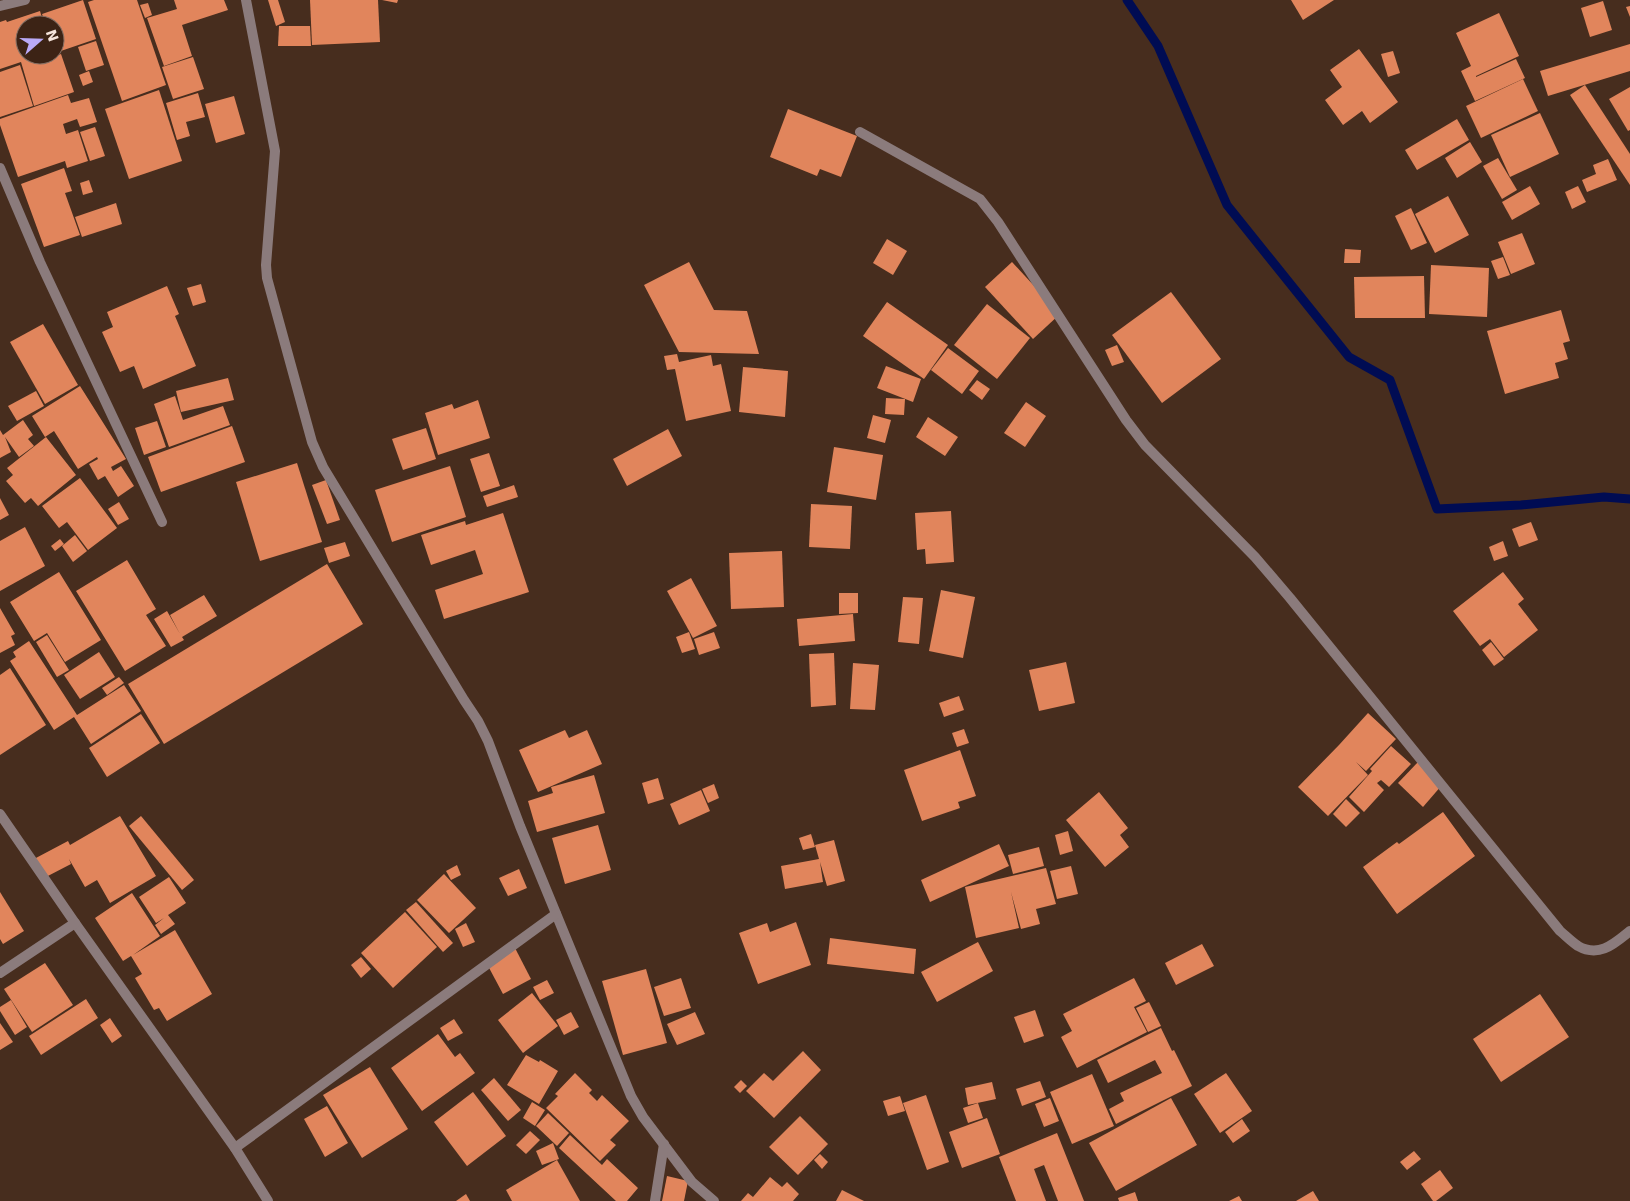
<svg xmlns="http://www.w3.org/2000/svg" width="1630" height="1201" font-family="'DejaVu Sans',sans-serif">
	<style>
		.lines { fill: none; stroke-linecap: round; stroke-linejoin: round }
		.stream { stroke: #000c53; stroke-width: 9 }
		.building { fill: #e1855c }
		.minor { stroke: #8b7b7c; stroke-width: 10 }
	</style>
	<rect width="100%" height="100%" fill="#472d1e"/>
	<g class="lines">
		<polyline class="stream" points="1127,0 1158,46 1227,205 1349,357 1390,380 1437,509 1521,505 1604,497 1630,499"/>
	</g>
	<g class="building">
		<polygon points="83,0 96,39 55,53 55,25 46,25 42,14"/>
		<polygon points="94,0 137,0 166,85 122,101 88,2"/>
		<polygon points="174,0 224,0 228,10 182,25 192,56 164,66 147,18 177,9"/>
		<polygon points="268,0 278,0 285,22 276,26"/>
		<polygon points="310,0 378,0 380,42 312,45"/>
		<polygon points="382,0 398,0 397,3"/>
		<polygon points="1291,0 1334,0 1303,20"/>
		<polygon points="1603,1 1612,30 1590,37 1581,8"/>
		<polygon points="148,3 152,15 145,18 140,5"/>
		<polygon points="1630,6 1630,17 1626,7"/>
		<polygon points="40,11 44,25 25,25 25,55 54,55 44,60 61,54 74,92 34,106 21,62 0,69 0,22 6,20 7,22"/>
		<polygon points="1499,13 1519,56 1476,76 1476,77 1516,59 1525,78 1475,101 1461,71 1471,66 1456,33"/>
		<polygon points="279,26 310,26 311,46 278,46"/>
		<polygon points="96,41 104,65 86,71 78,47"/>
		<polygon points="1630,44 1630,71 1548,96 1540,71"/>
		<polygon points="1359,49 1398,102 1370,123 1362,111 1343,125 1325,100 1342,87 1330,70"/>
		<polygon points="1393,51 1400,73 1388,77 1381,54"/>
		<polygon points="193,57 204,89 173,99 162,67"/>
		<polygon points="20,65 33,106 0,117 0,72"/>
		<polygon points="89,71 93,82 83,86 79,75"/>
		<polygon points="1523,79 1538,111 1481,138 1466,106"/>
		<polygon points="1585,85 1630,154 1630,185 1570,95"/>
		<polygon points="1630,87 1630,130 1628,131 1609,99"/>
		<polygon points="159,90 182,161 129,179 105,109"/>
		<polygon points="198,93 205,117 186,122 190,136 177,140 166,103"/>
		<polygon points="68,95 71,103 89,98 97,122 80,127 77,119 63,124 66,134 78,130 88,161 67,168 65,161 18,177 0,125 0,119"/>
		<polygon points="234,96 245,134 216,143 205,104"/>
		<polygon points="788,109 857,136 841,177 820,169 817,176 770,157"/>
		<polygon points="1540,113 1559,154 1510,177 1491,135"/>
		<polygon points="1457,119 1469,140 1417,170 1405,150"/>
		<polygon points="95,127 105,156 90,161 80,132"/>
		<polygon points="1470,142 1482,162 1457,178 1445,158"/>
		<polygon points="1498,158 1517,190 1502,199 1483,166"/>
		<polygon points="1608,159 1617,180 1587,192 1582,180 1596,174 1593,165"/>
		<polygon points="64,168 72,191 65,193 80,235 44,247 21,184"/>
		<polygon points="89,180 93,192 83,195 80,183"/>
		<polygon points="1530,186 1540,204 1512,220 1502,202"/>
		<polygon points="1578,186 1586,202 1572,209 1565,192"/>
		<polygon points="1448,196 1469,235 1435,253 1415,214"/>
		<polygon points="116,203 122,224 82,237 75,217"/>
		<polygon points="1411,208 1427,243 1411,250 1395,216"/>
		<polygon points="1522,233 1535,264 1511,274 1498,242"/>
		<polygon points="887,239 907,251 893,275 873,263"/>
		<polygon points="1345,249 1361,250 1360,263 1344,263"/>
		<polygon points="1503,257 1510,275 1498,279 1491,261"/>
		<polygon points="689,262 714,310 747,311 759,354 679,352 644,285"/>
		<polygon points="1012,262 1060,314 1033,339 985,287"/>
		<polygon points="1431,265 1489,268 1487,317 1429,314"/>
		<polygon points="1424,276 1425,318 1355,318 1354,277"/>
		<polygon points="201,284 206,302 193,306 187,288"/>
		<polygon points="167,286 179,314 175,316 196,366 143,389 134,366 120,372 102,332 113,327 107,312"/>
		<polygon points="1171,292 1221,359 1162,403 1112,335"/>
		<polygon points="887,302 948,345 924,379 863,336"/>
		<polygon points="987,304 1030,338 997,379 954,345"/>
		<polygon points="1561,310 1570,341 1563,343 1568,359 1555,363 1559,378 1505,394 1487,331"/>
		<polygon points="43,324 78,385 45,404 10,342"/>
		<polygon points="1117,345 1124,362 1112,366 1105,350"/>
		<polygon points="948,348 979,371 962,394 931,370"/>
		<polygon points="677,354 679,362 711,355 713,366 721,364 731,411 686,421 675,369 667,370 664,356"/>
		<polygon points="886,366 921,379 913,402 877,388"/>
		<polygon points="743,367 788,371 785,417 739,412"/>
		<polygon points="228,378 234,400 181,412 176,391"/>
		<polygon points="977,380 990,389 982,400 969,390"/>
		<polygon points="80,386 126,459 111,467 113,471 121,466 134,486 118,497 105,476 98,480 89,464 98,459 97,457 78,469 54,431 45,437 32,416"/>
		<polygon points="36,391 44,406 17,421 8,406"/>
		<polygon points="175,396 183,420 223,406 230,425 169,447 154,404"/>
		<polygon points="886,398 905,399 904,415 885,414"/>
		<polygon points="478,400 490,438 438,455 425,413 452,404 454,409"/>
		<polygon points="1026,402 1046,416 1025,447 1004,433"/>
		<polygon points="873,415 891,420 885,443 867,438"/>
		<polygon points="928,417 958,437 945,456 916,437"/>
		<polygon points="23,420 33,435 28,439 34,446 19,457 5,437 11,452 0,458 0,430 3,435"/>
		<polygon points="157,421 166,447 144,455 135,428"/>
		<polygon points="232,426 245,462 161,492 148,457"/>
		<polygon points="426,428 436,459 403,470 392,439"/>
		<polygon points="668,429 682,456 627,486 613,459"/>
		<polygon points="46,437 76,475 38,506 31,498 25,503 6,481 13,475 7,468"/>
		<polygon points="834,447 883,455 876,500 827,492"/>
		<polygon points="489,453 500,486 481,492 470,459"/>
		<polygon points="297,463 322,542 260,561 236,482"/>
		<polygon points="450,466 466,517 392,542 375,490"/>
		<polygon points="80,478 117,528 88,550 67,522 59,528 42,506"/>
		<polygon points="326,480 340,520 327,524 312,485"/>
		<polygon points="514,485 518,497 487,507 483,496"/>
		<polygon points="0,498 9,515 0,520"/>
		<polygon points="119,502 129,519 118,525 108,509"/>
		<polygon points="811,504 852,506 850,549 809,547"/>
		<polygon points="951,511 954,562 926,564 925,549 917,550 915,513"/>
		<polygon points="503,513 529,592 444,619 435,590 483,574 475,550 431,565 421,535 465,521 466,525"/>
		<polygon points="1531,522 1538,540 1519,547 1512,529"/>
		<polygon points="25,527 45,566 0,591 0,541"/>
		<polygon points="75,535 87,551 73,562 62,546"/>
		<polygon points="60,539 64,544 55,551 51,546"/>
		<polygon points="1503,541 1508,556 1494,561 1489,547"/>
		<polygon points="345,542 350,556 329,563 324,548"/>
		<polygon points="782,551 784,607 731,609 729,553"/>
		<polygon points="127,560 156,609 146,615 166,646 125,671 76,591"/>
		<polygon points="327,564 363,624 164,744 128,684"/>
		<polygon points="59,572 101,640 65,662 47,633 34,641 10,602"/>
		<polygon points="1503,572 1524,599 1518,604 1538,630 1504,657 1490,639 1480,646 1453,611"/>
		<polygon points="691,578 717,626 693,638 667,591"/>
		<polygon points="941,590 975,597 963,658 929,651"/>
		<polygon points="839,593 858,593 858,613 839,614"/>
		<polygon points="204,595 217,616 182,637 184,640 171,647 154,619 167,611 180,634 170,615"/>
		<polygon points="903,597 923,598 919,644 898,642"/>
		<polygon points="0,608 15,634 11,636 15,645 0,653"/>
		<polygon points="853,614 855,641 799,646 797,619"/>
		<polygon points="689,632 695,649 682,653 676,637"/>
		<polygon points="714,632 720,648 699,655 694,639"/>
		<polygon points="47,635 69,670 57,677 36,642"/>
		<polygon points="29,641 77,715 124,685 141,711 91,744 74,717 54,730 10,661 16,657 13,652"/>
		<polygon points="1491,642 1504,659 1494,666 1482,650"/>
		<polygon points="99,652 115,677 80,699 64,675"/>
		<polygon points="834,653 836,705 811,707 809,654"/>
		<polygon points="1066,662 1075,703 1039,711 1029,670"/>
		<polygon points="853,663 879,665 875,710 850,709"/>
		<polygon points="10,668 46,725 0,755 0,675"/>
		<polygon points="119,677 124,683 107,695 102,688"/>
		<polygon points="959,696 964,710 944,717 939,703"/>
		<polygon points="1368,713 1396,739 1366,771 1356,762 1368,775 1328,816 1298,787 1339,745"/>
		<polygon points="141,714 160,743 107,777 89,748"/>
		<polygon points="964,729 969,743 957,747 952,733"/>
		<polygon points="565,730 569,738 587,730 602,764 538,792 519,750"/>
		<polygon points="1391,746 1411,764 1389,787 1381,780 1377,783 1384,790 1364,812 1349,797 1372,771 1370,769"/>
		<polygon points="960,750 976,796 958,802 960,808 922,821 904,770"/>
		<polygon points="1418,762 1442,785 1423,807 1398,783"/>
		<polygon points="594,775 605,813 537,832 528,801 553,793 551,787"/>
		<polygon points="658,778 664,799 648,804 642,783"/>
		<polygon points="714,784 719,798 708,803 702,789"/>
		<polygon points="701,790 710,811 679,825 670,804"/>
		<polygon points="1099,792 1128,828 1120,835 1129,847 1105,867 1066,820"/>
		<polygon points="1346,799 1360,813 1346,827 1333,814"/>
		<polygon points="1443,812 1475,856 1397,914 1363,867 1397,842 1399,844"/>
		<polygon points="120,816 156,876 110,903 97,880 85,887 69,859 71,864 44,878 34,859 68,841 70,845"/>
		<polygon points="141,816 194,880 182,890 129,826"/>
		<polygon points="598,825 611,870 565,884 552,838"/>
		<polygon points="1068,831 1073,851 1060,855 1055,835"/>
		<polygon points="811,834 815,847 803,850 799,838"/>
		<polygon points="834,840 845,881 827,886 820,862 823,882 785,889 781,866 819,859 815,845"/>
		<polygon points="999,844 1009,866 930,902 921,880"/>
		<polygon points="1039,847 1044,866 1013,874 1008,855"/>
		<polygon points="457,865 461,875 451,880 446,871"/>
		<polygon points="1071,866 1078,894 1057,899 1050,871"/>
		<polygon points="1046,868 1056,904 1036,909 1040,924 1021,929 1011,892 1019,928 976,938 965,887"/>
		<polygon points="519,869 527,888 508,896 499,878"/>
		<polygon points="444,874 476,908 449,933 417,900"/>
		<polygon points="169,877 186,903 168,915 175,924 161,934 155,925 164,918 156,923 139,897"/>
		<polygon points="0,892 24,931 3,944 0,939"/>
		<polygon points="132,893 160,936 133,955 175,930 212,994 167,1021 159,1008 154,1010 135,978 142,974 131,956 123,961 95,918"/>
		<polygon points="416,902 453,943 443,952 406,910"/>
		<polygon points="405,912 437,947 393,988 361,953"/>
		<polygon points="796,922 811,965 758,984 739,933 767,923 770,932"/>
		<polygon points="466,923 475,942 463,947 455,929"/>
		<polygon points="830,938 916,949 914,974 827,964"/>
		<polygon points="978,942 993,971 937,1002 921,972"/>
		<polygon points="1202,944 1214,966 1176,985 1165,963"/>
		<polygon points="515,948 531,979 503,994 487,964"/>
		<polygon points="361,957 371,969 361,978 351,965"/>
		<polygon points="45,963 73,1005 32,1032 4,989"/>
		<polygon points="646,969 667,1043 623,1055 602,981"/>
		<polygon points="681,978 691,1008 664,1016 654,987"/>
		<polygon points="1134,978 1146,1001 1134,1007 1147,1032 1077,1068 1061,1037 1072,1031 1063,1014"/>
		<polygon points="547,980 554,993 540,1000 533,987"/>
		<polygon points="532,993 558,1026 523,1053 498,1020"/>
		<polygon points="1540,994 1569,1037 1501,1082 1473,1039"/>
		<polygon points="86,999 98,1018 41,1055 29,1036"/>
		<polygon points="11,1000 27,1027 15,1035 0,1011 0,1007"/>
		<polygon points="1149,1002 1161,1026 1148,1032 1136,1008"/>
		<polygon points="1035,1010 1044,1036 1024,1043 1014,1017"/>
		<polygon points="571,1012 579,1027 564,1035 556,1020"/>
		<polygon points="695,1012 705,1034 677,1045 667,1024"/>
		<polygon points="110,1018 122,1036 112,1043 100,1025"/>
		<polygon points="454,1019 463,1033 448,1041 440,1028"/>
		<polygon points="0,1023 13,1042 0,1050"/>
		<polygon points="1161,1028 1172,1051 1174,1050 1192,1086 1116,1124 1109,1109 1124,1101 1120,1093 1162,1073 1155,1060 1108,1083 1097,1060"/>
		<polygon points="438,1034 455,1057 460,1053 475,1073 422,1111 391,1068"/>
		<polygon points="803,1051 821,1070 774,1118 746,1091 764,1073 773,1081"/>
		<polygon points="526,1055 539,1062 540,1060 558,1071 539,1104 507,1085"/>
		<polygon points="370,1067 408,1129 362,1158 323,1095"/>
		<polygon points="575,1073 592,1090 589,1093 597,1101 602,1095 629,1121 610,1140 616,1145 600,1161 546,1108 558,1096 555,1094"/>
		<polygon points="1226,1073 1252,1111 1220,1133 1194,1094"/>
		<polygon points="1092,1074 1114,1126 1072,1144 1050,1092"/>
		<polygon points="494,1078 521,1110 508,1121 481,1090"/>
		<polygon points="741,1080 747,1086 740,1093 734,1087"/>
		<polygon points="1040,1081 1046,1097 1022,1106 1016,1089"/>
		<polygon points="992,1082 996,1099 968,1105 965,1088"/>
		<polygon points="473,1092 506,1136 467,1166 434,1122"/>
		<polygon points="926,1095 949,1162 927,1170 903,1103"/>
		<polygon points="900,1096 905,1111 888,1116 883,1101"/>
		<polygon points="1050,1098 1059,1121 1044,1127 1035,1104"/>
		<polygon points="1171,1098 1197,1145 1116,1191 1089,1143"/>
		<polygon points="532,1102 545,1110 535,1126 523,1118"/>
		<polygon points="978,1103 983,1118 968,1123 963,1108"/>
		<polygon points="327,1106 348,1143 325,1157 304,1119"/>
		<polygon points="548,1113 569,1133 557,1146 536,1126"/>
		<polygon points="800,1116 828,1144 798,1175 769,1147"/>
		<polygon points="987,1118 1000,1154 962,1168 949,1132"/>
		<polygon points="1242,1119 1250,1131 1233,1143 1225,1132"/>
		<polygon points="530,1131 540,1140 526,1154 516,1145"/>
		<polygon points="1057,1133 1084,1201 1058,1201 1044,1165 1034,1169 1046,1201 1016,1201 999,1157"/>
		<polygon points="570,1135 602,1165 607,1159 638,1188 627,1201 616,1201 559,1148"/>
		<polygon points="553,1143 559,1159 542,1165 536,1151"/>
		<polygon points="1414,1151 1421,1159 1407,1170 1400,1162"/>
		<polygon points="820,1154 828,1162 822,1169 814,1160"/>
		<polygon points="557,1160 580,1201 512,1201 506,1190"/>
		<polygon points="1440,1170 1453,1188 1436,1201 1433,1201 1421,1184"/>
		<polygon points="667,1176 688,1181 684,1201 662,1201"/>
		<polygon points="770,1177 782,1187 787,1182 799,1194 793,1201 741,1201 748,1193 753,1197"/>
		<polygon points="842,1190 864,1201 836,1201"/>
		<polygon points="1313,1191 1319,1201 1296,1201"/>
		<polygon points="1135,1192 1138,1201 1119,1201 1118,1198"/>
		<polygon points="466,1194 470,1201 456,1201"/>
		<polygon points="1239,1196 1242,1201 1229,1201"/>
	</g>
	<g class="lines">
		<g class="minor">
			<polyline points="246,0 275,151 266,265 267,278 312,442 323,467 464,700 478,721 488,741 520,826 631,1096 643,1117 692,1182 714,1201"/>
			<polyline points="0,6 25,0"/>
			<path d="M860,132L980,199L998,222L1126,420L1145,445L1255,557L1290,598L1560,931C1566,936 1572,942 1578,946C1599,958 1614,944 1630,931"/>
			<polyline points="0,168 40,262 162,522"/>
			<polyline points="0,814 75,923 235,1148 268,1201"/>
			<polyline points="0,973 75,923"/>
			<polyline points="235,1148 556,914"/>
			<polyline points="655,1201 664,1144"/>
		</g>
	</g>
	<g transform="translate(40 40) rotate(70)"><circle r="24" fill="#3c2315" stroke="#867064"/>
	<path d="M0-4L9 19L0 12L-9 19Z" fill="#baaaf7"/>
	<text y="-8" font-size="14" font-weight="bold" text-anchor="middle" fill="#f5e4db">N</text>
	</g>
</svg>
